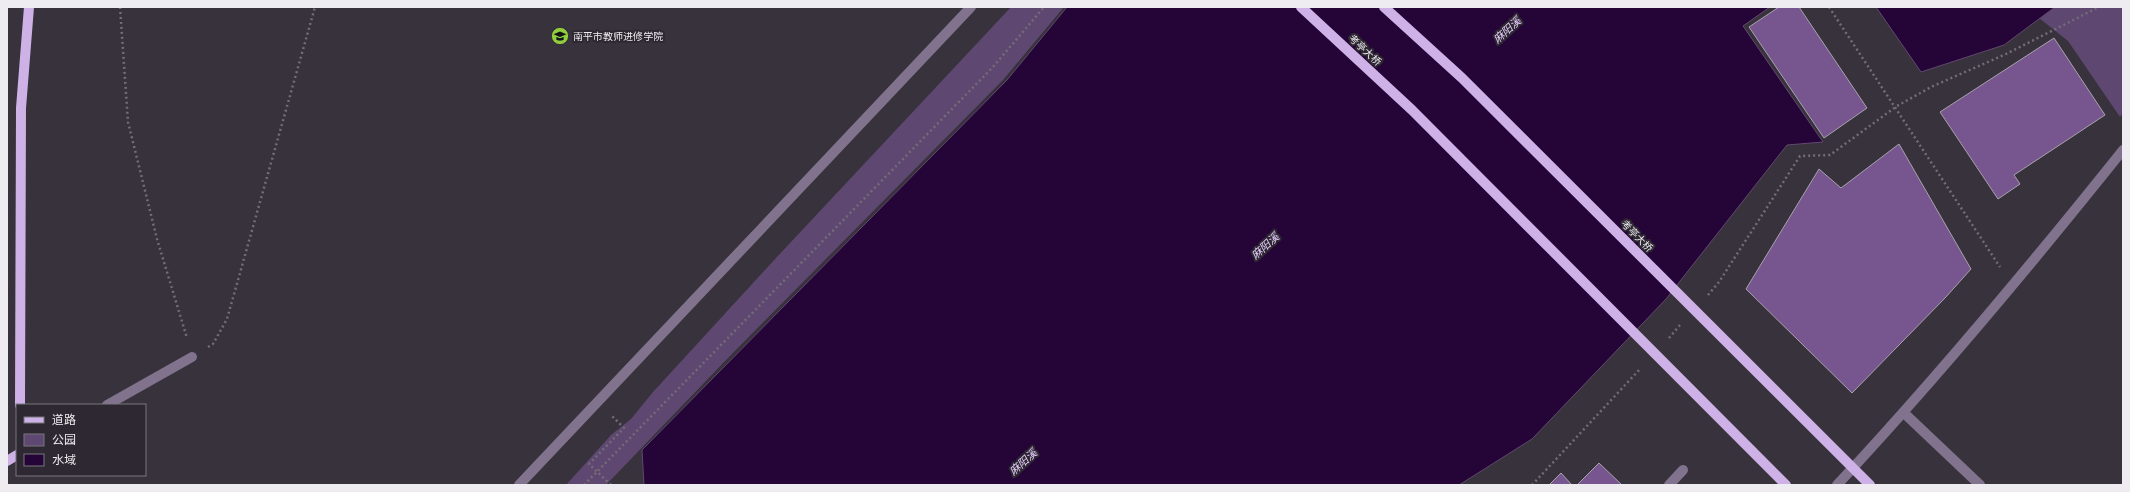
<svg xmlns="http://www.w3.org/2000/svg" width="2130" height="492" font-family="Mulish,'Noto Sans SC',sans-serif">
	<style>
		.green { fill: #5e4770 }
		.water { fill: #250437; stroke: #61496f }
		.building { fill: #77568f; stroke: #a8a2ad }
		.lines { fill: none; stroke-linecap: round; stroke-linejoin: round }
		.path { stroke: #726d76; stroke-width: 2.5; stroke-dasharray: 2 3; stroke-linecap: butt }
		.minor { stroke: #81738d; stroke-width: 10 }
		.major { stroke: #ceb1e6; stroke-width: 10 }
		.major-bridge { stroke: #ceb1e6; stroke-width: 10 }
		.labels { text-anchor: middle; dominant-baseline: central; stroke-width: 4; stroke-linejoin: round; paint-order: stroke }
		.poi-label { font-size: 10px; fill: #eeebf1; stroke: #2d2831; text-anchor: start }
		.street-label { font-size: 10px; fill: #eeebf1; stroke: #2d2831 }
		.water-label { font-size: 11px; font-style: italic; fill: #e6cbfd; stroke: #2d2831 }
	</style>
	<rect width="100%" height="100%" fill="#37323b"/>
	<g class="green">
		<polygon points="1011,7 1064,7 1003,80 727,359 606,485 566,485 611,435 631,419 653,392 776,258"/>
		<polygon points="2055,7 2123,7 2123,112 2120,117 2068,41 2039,18"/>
	</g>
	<g class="water">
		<polygon points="1067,7 1770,7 1743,26 1823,142 1787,145 1666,299 1532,439 1459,485 644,485 642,450 1007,80"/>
		<polygon points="1876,7 2055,7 2004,45 1921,72"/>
	</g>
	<g class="building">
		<polygon points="1779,7 1799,7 1867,108 1824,138 1749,27"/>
		<polygon points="2054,38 2105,115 2014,175 2020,184 1998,199 1940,112"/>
		<polygon points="1899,144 1971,269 1945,298 1852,393 1746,289 1819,169 1841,188"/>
		<polygon points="1599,463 1622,485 1577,485"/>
		<polygon points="1561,473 1572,485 1549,485"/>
	</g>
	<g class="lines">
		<g class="path">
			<polyline points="120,7 128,122 157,239 187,338"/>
			<polyline points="1829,7 2000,267"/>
			<polyline points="1708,295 1719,282 1800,156 1830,155 1897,106 1931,87 2006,54 2099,7"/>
			<polyline points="1669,338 1680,325"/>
			<polyline points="208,347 213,344 227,319 315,7"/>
			<polyline points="584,485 993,67 1044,7"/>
			<polyline points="611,485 589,464 624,428 612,416"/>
			<polyline points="1532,485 1641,368"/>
		</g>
		<g class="minor">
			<polyline points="107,405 192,357"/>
			<polyline points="1904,413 1980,485"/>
			<polyline points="519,485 971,7"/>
			<polyline points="1669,485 1683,470"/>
			<path d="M1837,485C1937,378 2031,265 2123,150"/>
		</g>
		<g class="major">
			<polyline points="1301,7 1412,110 1786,485"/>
			<polyline points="20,405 21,108 29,7"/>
			<polyline points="7,461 17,455"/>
		</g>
		<polyline class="major-bridge" points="1384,7 1462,78 1870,485"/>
	</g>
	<defs>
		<symbol id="school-disc" viewBox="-11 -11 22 22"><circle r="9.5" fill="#91cd3f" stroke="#2d2831"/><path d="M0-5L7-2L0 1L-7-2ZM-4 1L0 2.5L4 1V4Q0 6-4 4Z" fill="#111"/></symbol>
	</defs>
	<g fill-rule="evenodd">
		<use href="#school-disc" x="550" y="26" width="20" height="20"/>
	</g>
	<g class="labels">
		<g class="poi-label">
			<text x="573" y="36">南平市教师进修学院</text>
		</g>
		<g class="street-label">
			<text transform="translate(1365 50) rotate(43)">考亭大桥</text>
			<text transform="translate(1637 236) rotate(45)">考亭大桥</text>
		</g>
		<g class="water-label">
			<text transform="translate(1507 30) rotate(-42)">麻阳溪</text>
			<text transform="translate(1265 246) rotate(-42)">麻阳溪</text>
			<text transform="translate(1023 462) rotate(-42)">麻阳溪</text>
		</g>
	</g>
	<rect width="2130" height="492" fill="none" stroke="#eeebf1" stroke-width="16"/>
	<rect x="16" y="404" width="130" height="72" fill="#2d2831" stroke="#7a767e"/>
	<rect x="24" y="417" width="20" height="6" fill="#ceb1e6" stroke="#7a767e"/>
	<text x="52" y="424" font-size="12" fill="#eeebf1">道路</text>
	<rect x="24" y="434" width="20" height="12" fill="#5e4770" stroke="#7a767e"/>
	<text x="52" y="444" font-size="12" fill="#eeebf1">公园</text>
	<rect x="24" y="454" width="20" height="12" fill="#250437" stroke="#7a767e"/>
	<text x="52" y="464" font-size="12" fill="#eeebf1">水域</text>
</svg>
